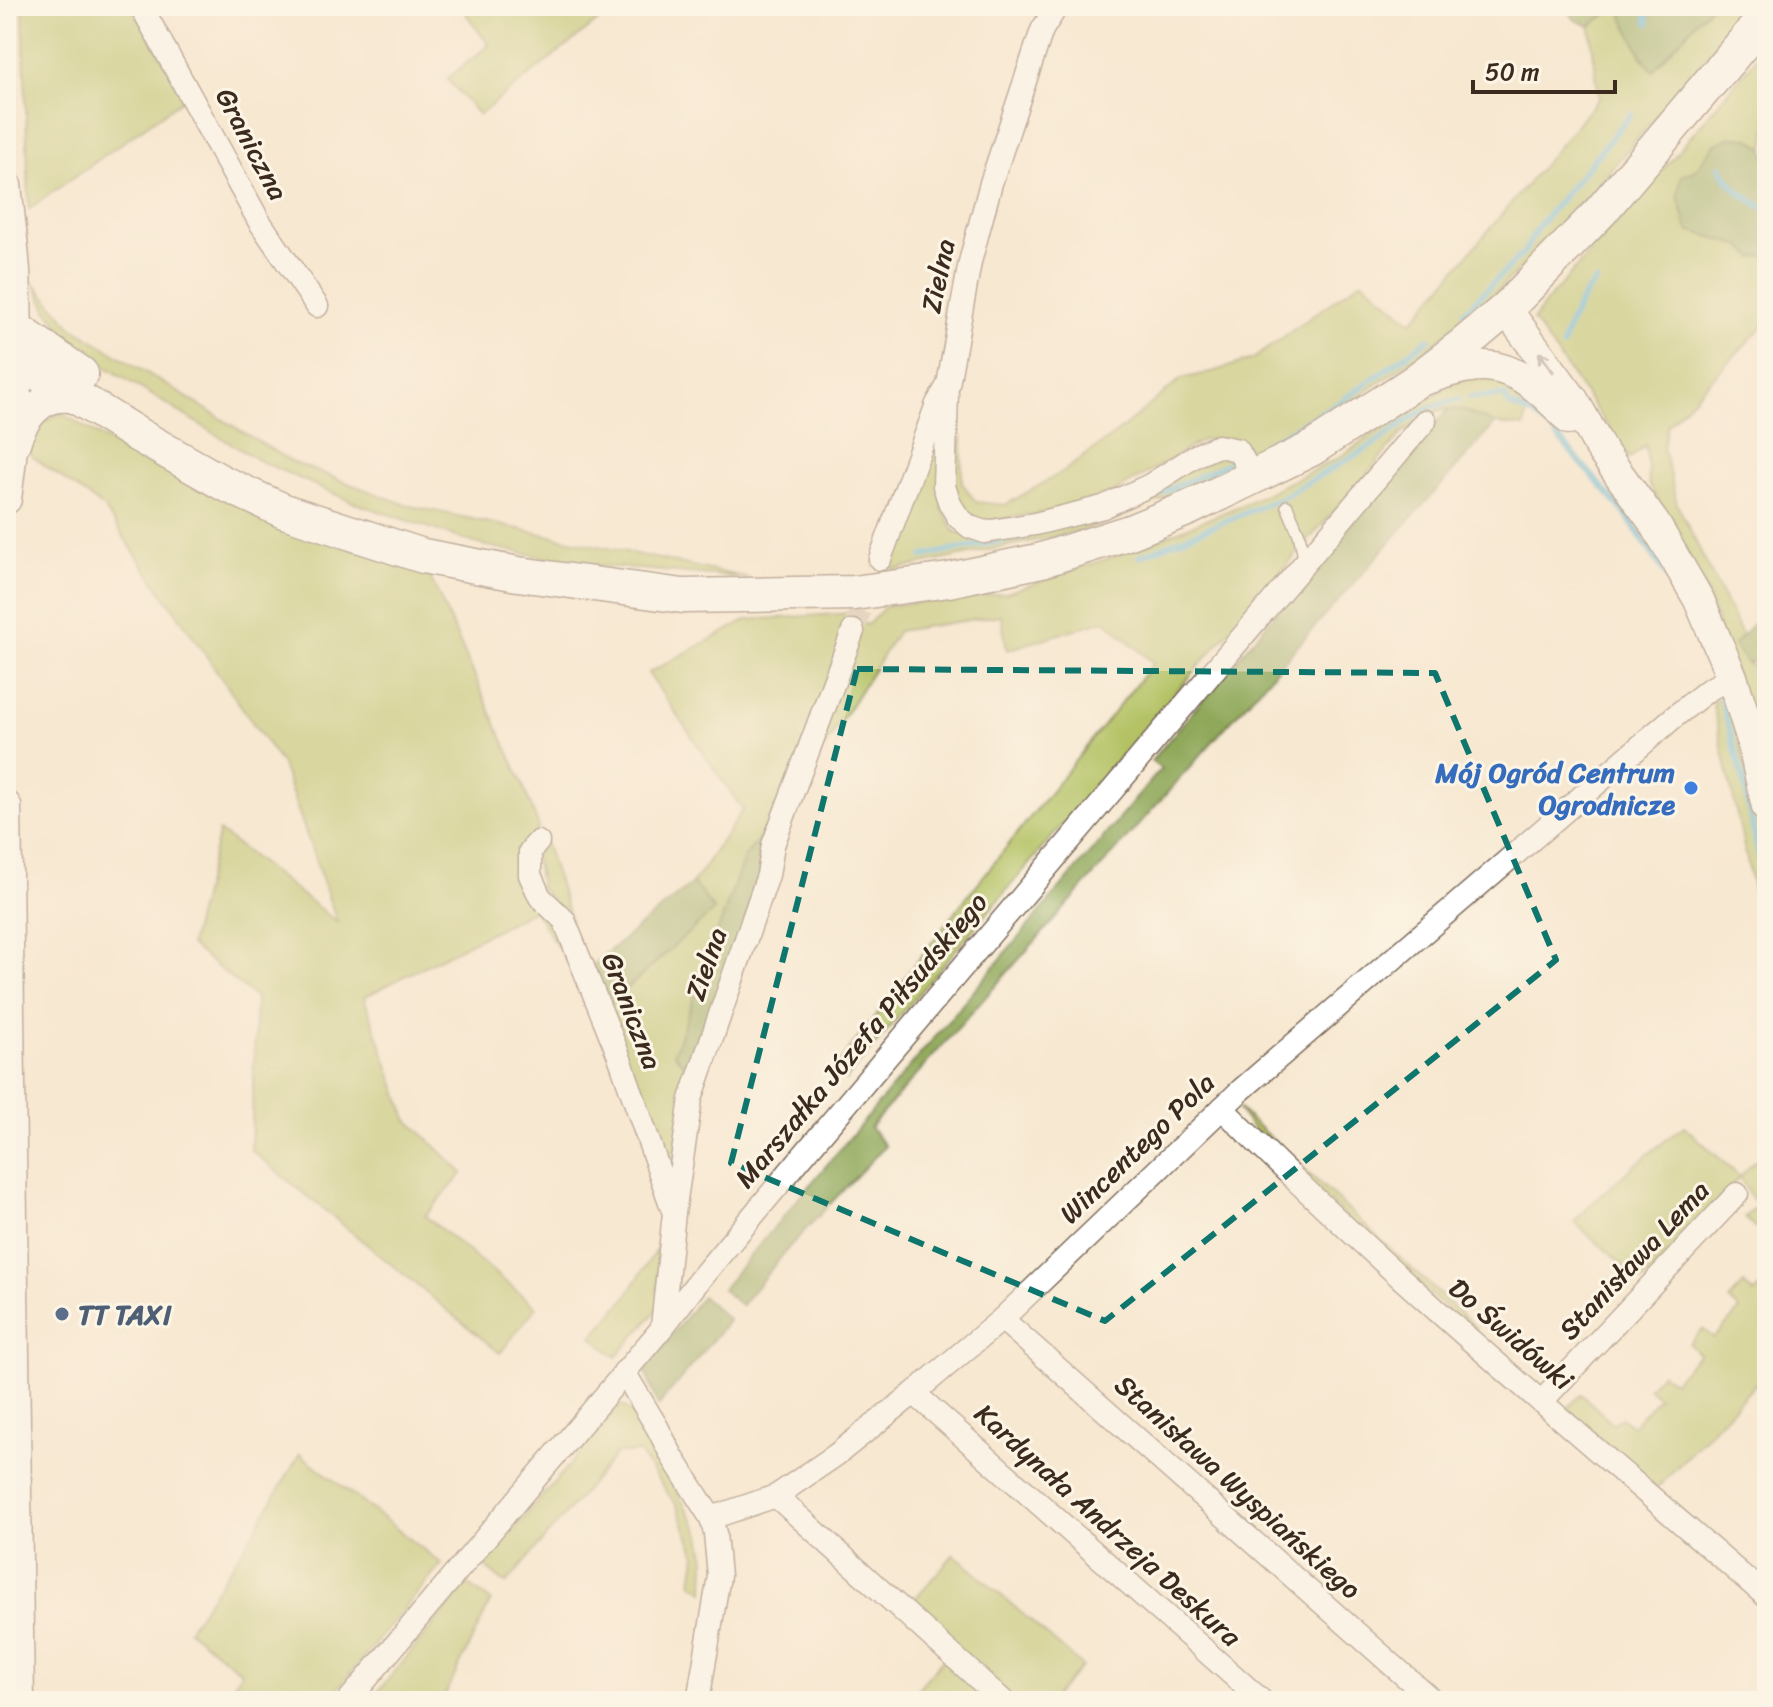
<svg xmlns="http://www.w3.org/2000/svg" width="1773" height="1707" font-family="Sriracha,sans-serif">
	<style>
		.green { fill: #b4c265; stroke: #787642; stroke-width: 2 }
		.forest { fill: #8fa85a; stroke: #65693c; stroke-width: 2 }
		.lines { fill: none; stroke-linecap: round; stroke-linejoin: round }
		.stream { stroke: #5bb6d8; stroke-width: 6 }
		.minor-tunnel { stroke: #d1c2ad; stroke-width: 22; stroke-dasharray: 22 11; stroke-linecap: butt }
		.service-casing { stroke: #7d6c5d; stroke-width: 14 }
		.minor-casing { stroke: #7d6c5d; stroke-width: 25 }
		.secondary-casing { stroke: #7d6c5d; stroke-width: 33 }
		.primary-casing { stroke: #7d6c5d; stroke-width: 37 }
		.service { stroke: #fff; stroke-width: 11 }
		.minor { stroke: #fff; stroke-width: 22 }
		.secondary { stroke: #fff; stroke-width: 30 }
		.primary { stroke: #fff; stroke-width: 34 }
		.oneway { stroke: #a79f9a }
		.marked { fill: none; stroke: #0f766e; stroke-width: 6; stroke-dasharray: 16 10; stroke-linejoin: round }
		.shop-dot { fill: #3f7fe0; stroke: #fcf5e5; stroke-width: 3 }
		.service-dot { fill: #5c6f8a; stroke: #fcf5e5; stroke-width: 3 }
		.labels { text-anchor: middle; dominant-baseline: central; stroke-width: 6; stroke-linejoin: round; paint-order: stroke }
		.street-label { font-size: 28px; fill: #3b2a1e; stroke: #fcf5e5 }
		.shop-label { font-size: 28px; font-weight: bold; fill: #366cbe; stroke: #fcf5e5; text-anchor: end }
		.service-label { font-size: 28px; font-weight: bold; fill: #4e5e75; stroke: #fcf5e5; text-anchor: start }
	</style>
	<rect width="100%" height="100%" fill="#fcf5e5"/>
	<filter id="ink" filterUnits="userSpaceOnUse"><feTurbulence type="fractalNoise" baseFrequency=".0125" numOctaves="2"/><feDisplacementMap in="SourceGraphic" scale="16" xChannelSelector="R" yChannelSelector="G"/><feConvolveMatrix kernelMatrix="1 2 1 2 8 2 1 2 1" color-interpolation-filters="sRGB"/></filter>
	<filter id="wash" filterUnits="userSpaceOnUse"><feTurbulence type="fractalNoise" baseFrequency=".006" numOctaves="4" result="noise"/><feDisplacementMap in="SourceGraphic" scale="32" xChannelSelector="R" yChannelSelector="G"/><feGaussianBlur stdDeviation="1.8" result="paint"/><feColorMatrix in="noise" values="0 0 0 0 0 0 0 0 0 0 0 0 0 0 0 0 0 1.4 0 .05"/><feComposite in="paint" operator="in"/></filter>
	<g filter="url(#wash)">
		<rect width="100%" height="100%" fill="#f7e8d1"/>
		<g class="green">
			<polygon points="26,6 132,6 185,98 29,209 23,8"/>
			<polygon points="462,6 617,6 479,115 447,79 489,45 461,7"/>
			<polygon points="1618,6 1642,56 1653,70 1710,6 1750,6 1555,235 1493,295 1429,348 1320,424 1261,454 1233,439 1203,440 1093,505 983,522 964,512 953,493 952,462 962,435 962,483 976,502 1005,505 1064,471 1119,431 1181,379 1212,372 1253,359 1362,280 1412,322 1599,98 1590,26"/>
			<polygon points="1767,45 1767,125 1764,149 1749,138 1716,144 1696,170 1688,230 1742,246 1754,258 1767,255 1767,322 1667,425 1663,448 1677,504 1742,635 1734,645 1747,664 1764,671 1767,682 1767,761 1702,582 1649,484 1646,445 1630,458 1533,320 1552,295 1667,165"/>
			<polygon points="34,283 72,327 292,462 406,505 748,578 580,564 481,545 355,503 258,460 75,348 47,309"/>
			<polygon points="1494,376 1529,402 1524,427 1495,424 1461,409 1440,410 1403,432 1149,723 845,1080 835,1069 959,907 1153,663 1105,620 1007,650 1001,615 898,631 812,767 807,765 860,621 867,625 886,606 1006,593 1127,552 1244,504 1337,459 1422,401 1466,378"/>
			<path d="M61,413L144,462L271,520L430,576L521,780L539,827L519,855L521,875L555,925L577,977L534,910L364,997L407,1119L463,1173L425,1216L536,1307L500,1353L251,1150L256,998L190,945L219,831L337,922L282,765L103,507L30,455C30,430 39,423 61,413Z"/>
			<polygon points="940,425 942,508 955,532 984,538 1082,520 1214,455 1229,456 1231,473 1084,530 894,570 886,564"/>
			<polygon points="851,613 786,793 766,830 744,858 674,1053 692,1075 669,1178 606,1008 713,910 693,883 743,810 648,673 747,620"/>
			<polygon points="1729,698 1755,805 1767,865 1767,952 1712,701"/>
			<polygon points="545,842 571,921 540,888 535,853"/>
			<polygon points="1235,1105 1476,1328 1471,1332 1261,1139"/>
			<path d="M1684,1126L1740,1177L1767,1149V1238L1745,1218L1758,1204L1749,1195L1740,1177L1642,1282L1574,1222C1607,1187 1646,1155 1684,1126Z"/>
			<polygon points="657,1248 659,1308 616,1357 592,1337 625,1299"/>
			<polygon points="1767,1281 1767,1372 1656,1489 1567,1409 1581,1394 1613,1424 1621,1417 1632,1426 1658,1398 1648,1388 1662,1373 1673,1382 1699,1354 1689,1344 1703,1329 1714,1338 1740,1310 1729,1300 1744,1284 1754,1294"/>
			<polygon points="621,1405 631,1411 701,1534 705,1556 704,1591 692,1583 696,1555 677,1506 639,1453 617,1453 506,1584 483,1565"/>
			<polygon points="300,1454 442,1564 327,1701 221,1701 242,1672 188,1630 246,1545"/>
			<polygon points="954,1554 1082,1666 1051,1701 1018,1701 906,1609"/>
			<polygon points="468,1584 491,1601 442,1701 370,1701"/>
			<polygon points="943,1659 991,1701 907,1701"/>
		</g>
		<g class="forest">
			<polygon points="1565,6 1710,6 1653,71 1642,56 1618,6 1590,26 1575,20"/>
			<polygon points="1731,137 1749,138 1764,149 1767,163 1767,255 1754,258 1742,246 1688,230 1678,196 1681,176 1696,170 1715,144"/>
			<polygon points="1461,409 1495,424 870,1127 885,1146 790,1246 741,1306 722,1289 1161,769 1151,761 1447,410"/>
			<polygon points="1767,608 1767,656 1747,664 1734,645"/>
			<polygon points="766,830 760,875 692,1075 674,1053 744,858"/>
			<polygon points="693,883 714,910 605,1008 588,968"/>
			<polygon points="702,1296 729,1320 658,1406 645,1370"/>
		</g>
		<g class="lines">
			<g class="stream">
				<polyline points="1646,6 1648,23"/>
				<path d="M1720,167C1732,190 1745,197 1767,210"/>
				<polyline points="1464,312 1524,252 1538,227 1631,114"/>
				<path d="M1562,346C1569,322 1579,299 1596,281"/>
				<polyline points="1470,397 1505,396 1509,405 1534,415 1551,429 1624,512 1668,577 1687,612 1713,673"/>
				<polyline points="1261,447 1343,400 1429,339"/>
				<polyline points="1125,509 1229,463"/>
				<polyline points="923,556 1026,536"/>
				<polyline points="1140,556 1279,499 1373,445 1408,420 1431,407 1459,399"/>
				<polyline points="1753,672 1767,723"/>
				<polyline points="1721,698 1743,778 1767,899"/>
			</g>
		</g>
	</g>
	<g filter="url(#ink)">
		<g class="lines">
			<polyline class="minor-tunnel" points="853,631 880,559"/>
			<defs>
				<polyline id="service" points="1287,506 1299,534 1305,562"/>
				<g id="minor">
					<polyline points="141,6 259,221 317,306"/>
					<polyline points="947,394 944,486 950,504 958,517 970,527 985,532 1035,524 1103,507 1150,485 1197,455 1218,446 1238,450 1253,478"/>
					<polyline points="880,559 937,404 948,385 970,262 991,183 1042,30 1057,6"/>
					<polyline points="538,842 530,851 530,875 540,897 564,920 619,1056 672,1208"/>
					<path d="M1222,1108C1394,1281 1583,1437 1767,1597"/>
					<polyline points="1002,1319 1433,1701"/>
					<polyline points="662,1327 674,1213 691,1099 768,875 773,845 853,631"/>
					<polyline points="624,1372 657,1427 673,1458 711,1518 715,1533 719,1576 698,1701"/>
					<polyline points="914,1393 1262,1701"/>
					<polyline points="1542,1401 1737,1194"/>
					<polyline points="776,1496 1003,1701"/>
					<polyline points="711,1518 776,1496 836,1455 914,1393 1002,1319 1241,1090 1674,717 1708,690 1732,677"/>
					<polyline points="348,1701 662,1328 700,1279 795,1165 1425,421"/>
				</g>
				<g id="secondary">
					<path d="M6,185C9,214 13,243 15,271C19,347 17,424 6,499"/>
					<polyline points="1506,309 1574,401 1602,451 1655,524 1699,600 1732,677 1751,737 1767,807"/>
					<path d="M1417,382C1438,376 1463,365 1485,366C1521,368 1546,395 1569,419"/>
					<path d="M15,443C20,426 32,406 50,399C57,396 68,397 76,397"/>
					<polyline points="6,806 19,1701"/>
				</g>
				<g id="primary">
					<polyline points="6,322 81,374"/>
					<polyline points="6,353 138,435 223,483 284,511 423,556 518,574 683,596 854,593 949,580 1042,560 1130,532 1189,508 1311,449 1413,383 1463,345 1506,309 1601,211 1767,15"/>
				</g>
			</defs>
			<use href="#service" class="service-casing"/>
			<use href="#minor" class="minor-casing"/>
			<use href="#secondary" class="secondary-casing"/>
			<use href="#primary" class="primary-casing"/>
			<use href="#service" class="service"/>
			<use href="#minor" class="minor"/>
			<use href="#secondary" class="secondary"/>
			<use href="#primary" class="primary"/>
		</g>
		<defs><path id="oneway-shaft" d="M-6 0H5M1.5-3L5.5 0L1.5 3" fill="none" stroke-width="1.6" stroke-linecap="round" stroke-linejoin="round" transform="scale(2)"/></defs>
		<use class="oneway" href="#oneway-shaft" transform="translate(1546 362) rotate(-126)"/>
	</g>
	<path d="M0 0H1773V1707H0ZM857,669L1435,673L1556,960L1105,1321L731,1163Z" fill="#f7e8d1" fill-opacity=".55" fill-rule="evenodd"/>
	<path class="marked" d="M857,669L1435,673L1556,960L1105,1321L731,1163Z"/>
	<circle class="shop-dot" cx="1691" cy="788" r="8"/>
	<circle class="service-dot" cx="62" cy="1314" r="8"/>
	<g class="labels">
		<g class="street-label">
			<text transform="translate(252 144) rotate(62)">Graniczna</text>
			<text transform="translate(938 276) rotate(-78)">Zielna</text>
			<text transform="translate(706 964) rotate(-71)">Zielna</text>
			<text transform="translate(632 1011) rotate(69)">Graniczna</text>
			<text transform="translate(861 1040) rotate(-50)">Marszałka Józefa Piłsudskiego</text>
			<text transform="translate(1137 1148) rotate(-44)">Wincentego Pola</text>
			<text transform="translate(1634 1260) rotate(-47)">Stanisława Lema</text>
			<text transform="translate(1511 1334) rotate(41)">Do Świdówki</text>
			<text transform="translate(1238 1487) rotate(42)">Stanisława Wyspiańskiego</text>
			<text transform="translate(1108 1525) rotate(42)">Kardynała Andrzeja Deskura</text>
		</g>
		<g class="shop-label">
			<text x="1675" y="772">Mój Ogród Centrum<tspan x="1675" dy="32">Ogrodnicze</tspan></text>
		</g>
		<g class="service-label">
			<text x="78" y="1314">TT TAXI</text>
		</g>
	</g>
	<rect width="1773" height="1707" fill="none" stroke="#fcf5e5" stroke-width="32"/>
	<path d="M1473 80v12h142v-12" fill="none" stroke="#3b2a1e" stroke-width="4"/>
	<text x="1485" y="80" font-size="24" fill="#3b2a1e" stroke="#fcf5e5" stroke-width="6" paint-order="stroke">50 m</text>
</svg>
